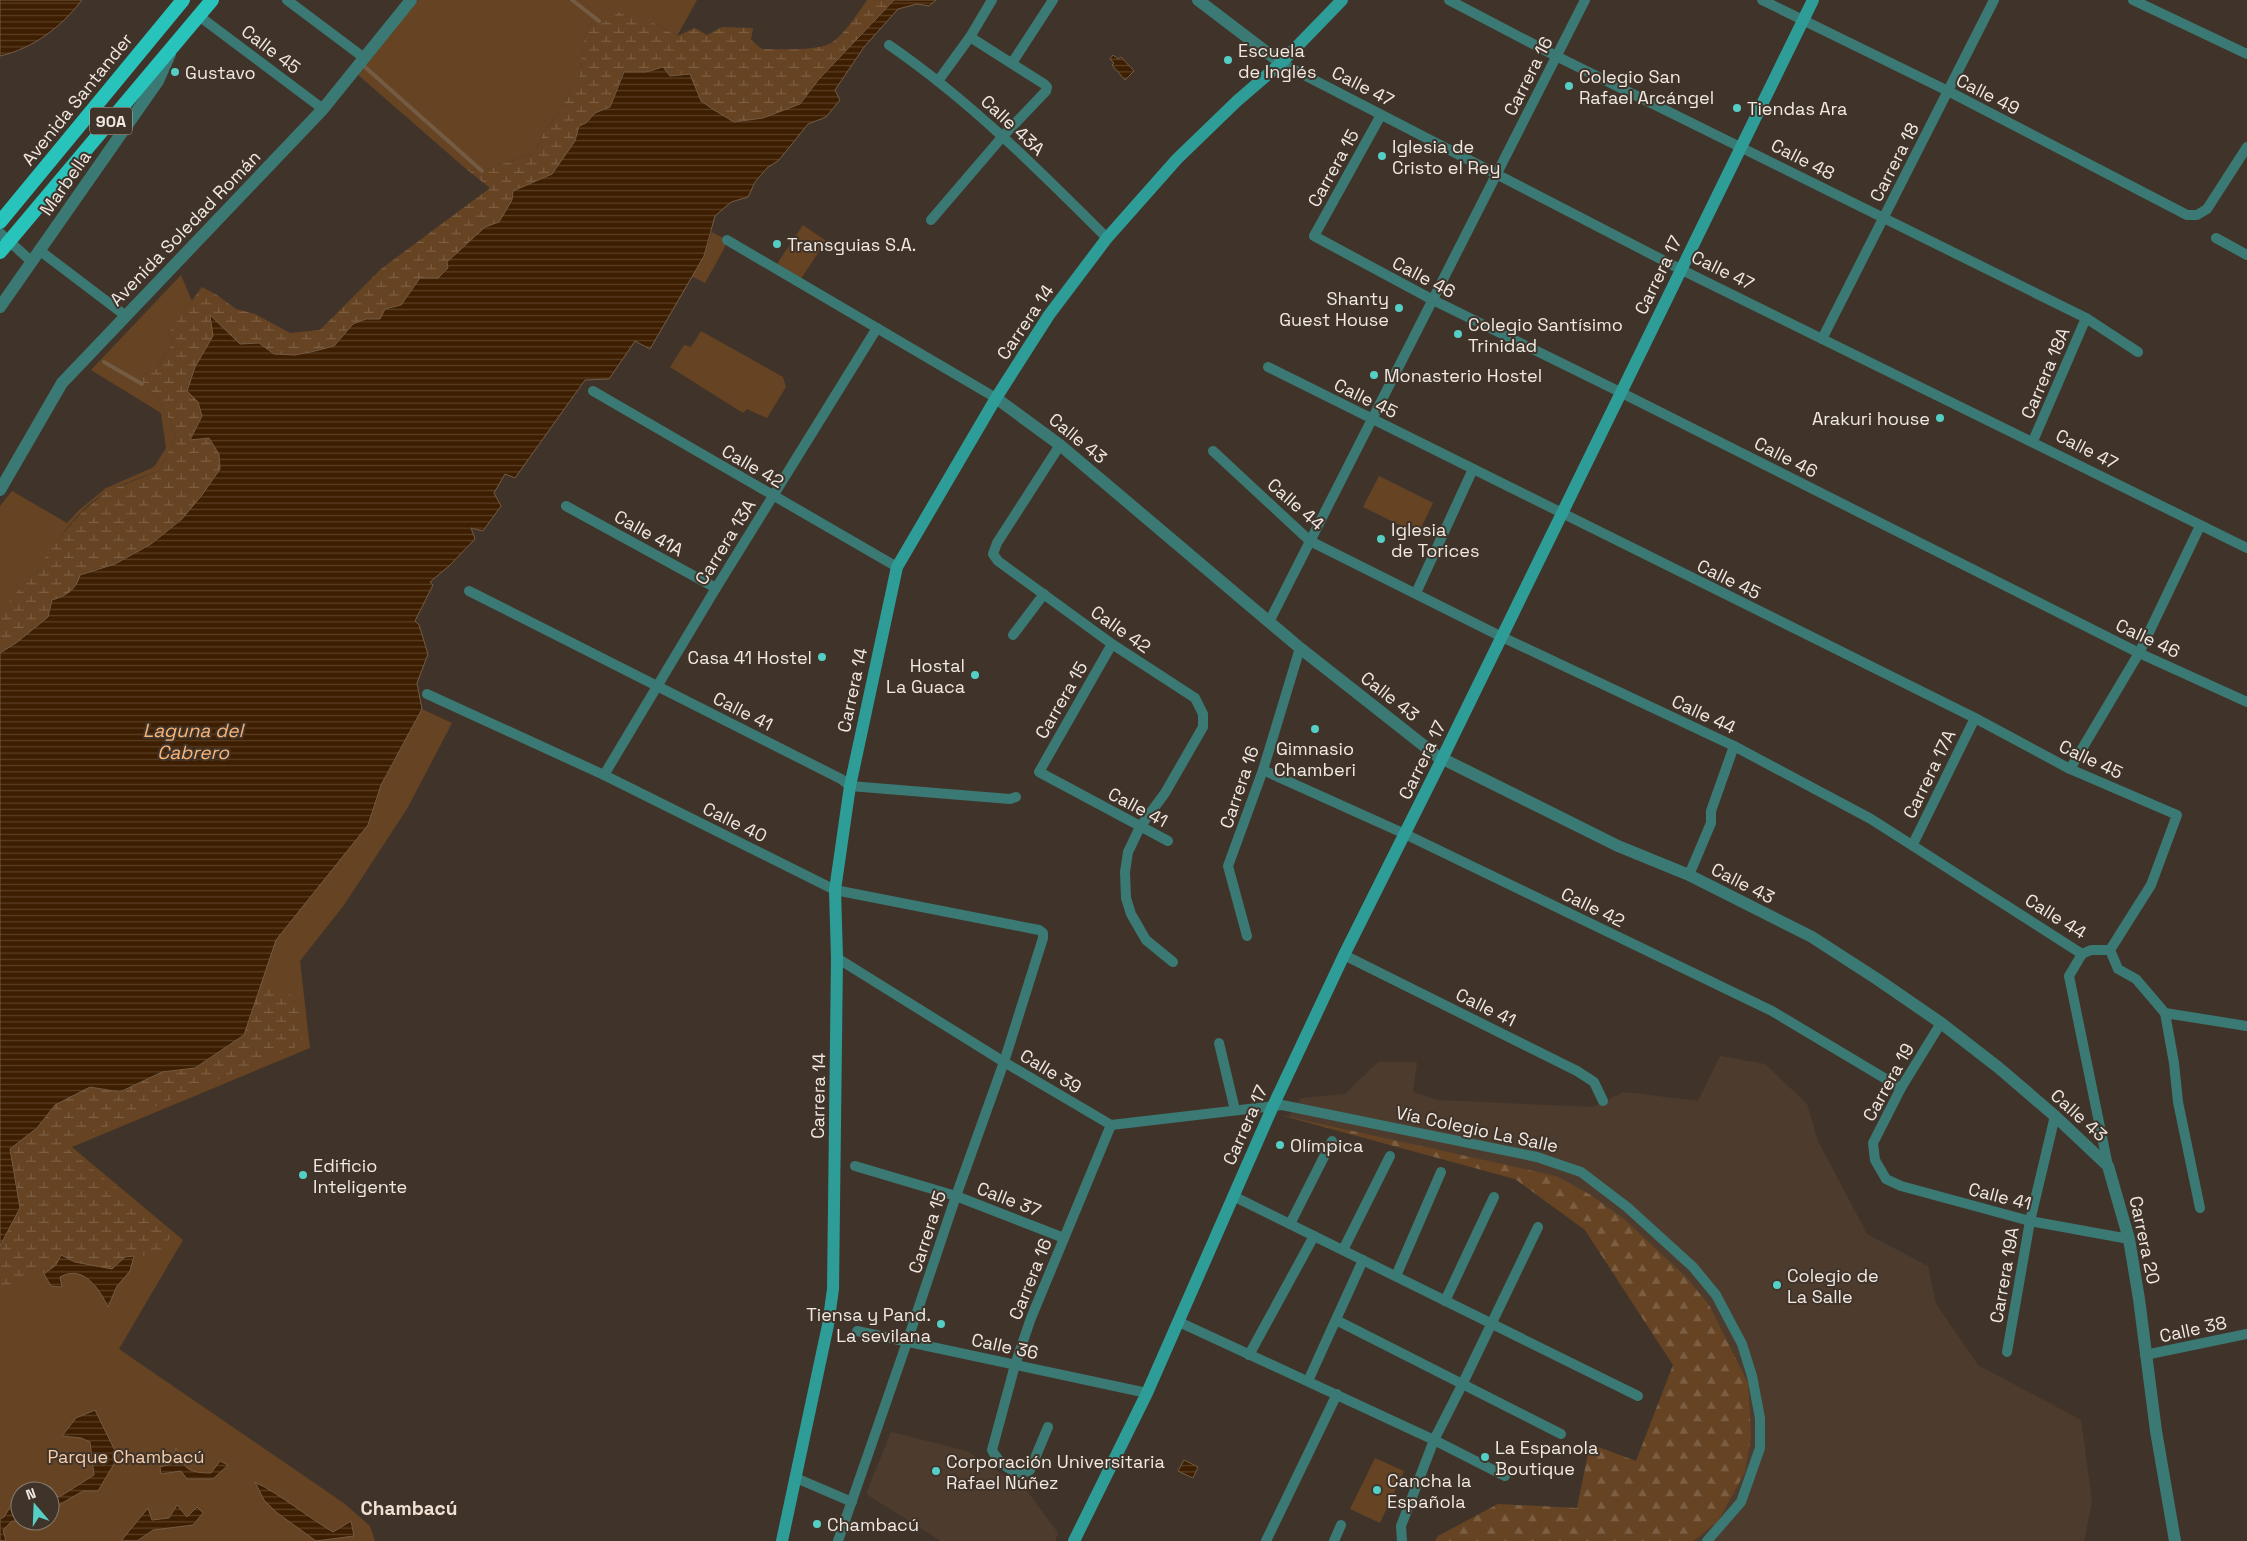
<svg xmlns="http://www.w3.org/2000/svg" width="2247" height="1541" font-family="'Space Grotesk',sans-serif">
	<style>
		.built { fill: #4d3c2e }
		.green { fill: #664322; fill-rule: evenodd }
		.forest { fill: url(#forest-firs) }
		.wetland { fill: url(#wetland-marsh) }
		.water { fill: url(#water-rules); stroke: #735b44 }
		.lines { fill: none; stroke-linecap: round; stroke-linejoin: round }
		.stream { stroke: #735b44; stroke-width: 4 }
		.minor { stroke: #3b7974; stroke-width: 10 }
		.tertiary { stroke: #3b7974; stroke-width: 12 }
		.secondary { stroke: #2e9d97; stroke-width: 12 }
		.trunk { stroke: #28c3bb; stroke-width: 14 }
		.poi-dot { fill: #55cec5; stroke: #40342a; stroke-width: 2 }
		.labels { text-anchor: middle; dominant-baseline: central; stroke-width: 4; stroke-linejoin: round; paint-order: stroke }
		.shield { fill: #40342a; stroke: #bbb2ab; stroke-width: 1 }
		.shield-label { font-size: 16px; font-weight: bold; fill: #f0e8e2 }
		.street-label { font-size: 18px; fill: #f0e8e2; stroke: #40342a }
		.poi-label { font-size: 18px; fill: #f0e8e2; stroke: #40342a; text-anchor: start }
		.park-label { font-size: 18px; fill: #f8cda9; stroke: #40342a }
		.water-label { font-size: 19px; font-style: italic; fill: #fab476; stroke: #40342a }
		.neighbourhood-label { font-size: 19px; font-weight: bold; fill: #f1e1d4; stroke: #40342a }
	</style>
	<defs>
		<pattern id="forest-firs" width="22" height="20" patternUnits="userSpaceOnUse" patternTransform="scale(1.25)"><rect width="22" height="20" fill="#664322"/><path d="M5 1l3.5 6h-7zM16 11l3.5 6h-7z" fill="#7c5e42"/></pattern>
		<pattern id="wetland-marsh" width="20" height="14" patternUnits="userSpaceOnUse" patternTransform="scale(1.25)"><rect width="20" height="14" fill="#664322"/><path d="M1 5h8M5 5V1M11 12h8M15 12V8" fill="none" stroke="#7c5e42"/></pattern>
		<pattern id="water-rules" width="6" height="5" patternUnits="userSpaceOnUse" patternTransform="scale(1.25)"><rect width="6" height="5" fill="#3e1e00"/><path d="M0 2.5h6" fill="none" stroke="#5a3f25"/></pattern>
	</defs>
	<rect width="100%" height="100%" fill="#40342a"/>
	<g class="built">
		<polygon points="1720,1056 1765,1064 1807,1104 1818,1141 1867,1234 1928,1266 1936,1304 1978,1365 2081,1420 2092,1502 2084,1541 1435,1541 1438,1536 1498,1504 1577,1508 1590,1444 1636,1461 1673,1365 1585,1230 1515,1179 1288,1117 1301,1098 1345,1094 1378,1062 1417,1062 1413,1092 1437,1100 1593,1107 1624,1092 1698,1101"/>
		<polygon points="891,1432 967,1451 1027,1491 1058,1533 1055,1541 941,1541 866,1494"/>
	</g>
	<g class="green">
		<polygon points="418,0 697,0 677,36 652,22 592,21 584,38 579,78 570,89 560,113 546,128 534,153 482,171 465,168 357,74"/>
		<polygon points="803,225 826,241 800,280 777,264"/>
		<polygon points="712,232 725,239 725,247 705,283 691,276 704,256"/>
		<path d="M181,275L192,301L168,333L173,343L157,368L141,376L142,384C161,396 168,416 176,437L159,471C142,477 124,483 109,491C77,507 55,545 35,573C24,587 11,600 0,614V506L12,491L67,523L79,510L106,488L154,467L166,448L161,413L91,370Z"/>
		<polygon points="701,331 783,377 786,387 767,418 747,409 743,413 670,367 684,345 691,347"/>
		<polygon points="1379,476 1433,503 1418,534 1363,507"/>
		<path d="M422,709L452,723L407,809L344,905L300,961L310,1048L72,1147L183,1240L119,1349L345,1504L370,1526L375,1541H0V1246L5,1234L10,1149L244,1035L276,940L368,825L381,785ZM20,1491H50V1521H20Z"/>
		<polygon points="1375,1458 1404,1471 1380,1523 1350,1509"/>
	</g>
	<polygon class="forest" points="1280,1115 1556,1176 1589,1194 1624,1219 1686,1277 1709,1305 1748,1383 1751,1436 1745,1472 1718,1521 1693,1541 1435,1541 1438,1536 1498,1504 1577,1508 1590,1444 1636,1461 1673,1365 1585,1230 1515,1179"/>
	<g class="wetland">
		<path d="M867,0H894L819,79L800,104L763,118L734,122L714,110L701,101L690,74L670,76L663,67L646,72H623L610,107L595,113L586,123L579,126L575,141L552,174L513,191L512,200L499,222L485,227L438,278H420L401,305L386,309L381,319H366L353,324L334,346L311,352L295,355L274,354L259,343L240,345L210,316L213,336L195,367L187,391L198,402L202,416L190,439L209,438L219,454L220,469L202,495L182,519L151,544L115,564L93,570L66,596L52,600L49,617L16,643L0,653V614L16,593L34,574L53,545L82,512L107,491L159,471L176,437C168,416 161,396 142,384L140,375L157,368L173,343L168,333L202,287L217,295L236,309L255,314L290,333L320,330L381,269L490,188L465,168L482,171L534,153L546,128L560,113L570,89L579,78L584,38L592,21H608L619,12L652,22L677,36L695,28L707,35L722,27L753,28L751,40L762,49C779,49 815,51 829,44C842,38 859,12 867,0Z"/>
		<path d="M261,986L288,993L300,1002L303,1044L63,1145L173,1234L156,1255L125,1257L112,1270L75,1262L61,1255C47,1286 11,1271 0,1296V1246L5,1234L15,1176L10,1149L37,1128L55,1105L90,1087L120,1092L162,1072L195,1068L244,1035Z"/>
	</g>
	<g class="water">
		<path d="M0,0H82C61,27 34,48 0,56Z"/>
		<path d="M894,0H936L929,6L917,4L898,9L864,47L835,90L840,100L826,117L808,124L779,160L767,168L755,182L748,197L731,202L715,216L704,256L650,349L635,341L609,379L585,380L515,478L505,474L494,493L501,506L483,531L471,528L475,539L449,566L430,582L433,585L415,621L419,625L428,654L417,683L422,709L381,785L368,825L276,940L244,1035L195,1068L162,1072L120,1092L90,1087L55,1105L37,1128L10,1149L20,1208L0,1246V653L16,643L48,617L52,600C66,596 76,590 80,575L115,564L151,544L182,519L202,495L220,469L219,454L209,438L190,440L202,416L198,402L187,391L195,367L213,336L210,315L240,344L259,343L274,354L295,355L311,352L334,346L353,324L366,319H380L385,309L401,305L420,278H438L448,268L447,262L485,227L499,222L512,200L513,191L552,174L575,141L579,126L586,123L595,113L610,107L624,72H646L663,67L670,76L690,74L701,101L714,110L734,122L763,118L800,104L819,79Z"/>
		<polygon points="1113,55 1118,59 1121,57 1134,71 1125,80 1112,65 1114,63 1110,59"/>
		<path d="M61,1255L75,1262L112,1269L125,1257L134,1256L130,1271L117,1286L108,1307C99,1288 83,1264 60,1277L62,1287L51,1286L44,1274L56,1265Z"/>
		<polygon points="95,1410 118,1457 98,1491 83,1491 50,1510 50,1499 61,1496 94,1475 90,1442 81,1438 62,1436 76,1418"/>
		<path d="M176,1448C183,1469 189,1473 211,1473L220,1461L228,1465L213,1479H187L181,1471L161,1474L160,1467L171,1464Z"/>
		<polygon points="1184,1460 1198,1467 1193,1478 1178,1471"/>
		<path d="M255,1482C283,1496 306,1516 333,1532L351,1521L354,1536L316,1541L276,1512L264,1500Z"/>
		<polygon points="20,1505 20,1521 26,1521 12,1521 3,1530 6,1541 0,1541 0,1519 4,1517 10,1507"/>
		<polygon points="177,1505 187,1517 197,1507 203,1513 193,1525 153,1530 137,1541 121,1541 148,1508 152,1520 169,1518"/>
	</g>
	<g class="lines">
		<g class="stream">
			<polyline points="572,0 599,21"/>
			<polyline points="365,67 482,171"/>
			<polyline points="104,362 142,384"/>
		</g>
		<g class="minor">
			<polyline points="287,0 363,57"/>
			<polyline points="1449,0 1556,56 2086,318 2138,352"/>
			<polyline points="1762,0 1948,91 2187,215 2197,215 2207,209 2247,147"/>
			<polyline points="2133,0 2247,54"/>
			<polyline points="199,16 323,109"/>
			<path d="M889,45C969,100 1038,169 1107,238"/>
			<polyline points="1012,63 1053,0"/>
			<polyline points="1281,63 1680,269 2247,548"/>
			<polyline points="938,81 970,37 992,0"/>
			<polyline points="1381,115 1314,236 1433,300 1620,392 2139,653 2247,702"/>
			<polyline points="931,220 1003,136 1046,91 1047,87 1044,84 970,37"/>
			<polyline points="0,233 31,261"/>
			<polyline points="2216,238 2247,255"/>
			<polyline points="727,240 996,398"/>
			<polyline points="39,250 126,316"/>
			<polyline points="1822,339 1994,0"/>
			<polyline points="1268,367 1975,718 2070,769 2177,815 2151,885 2110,950"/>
			<polyline points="593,391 897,567"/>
			<polyline points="2033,441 2086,318"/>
			<polyline points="1060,445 997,543 993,554 998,561 1112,644 1195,698 1203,714 1203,727 1165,793 1140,827 1128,852 1125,872 1126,898 1131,914 1146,940 1173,962"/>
			<polyline points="1213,451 1310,541 1502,637 1734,746 1871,819 2082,954"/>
			<polyline points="566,506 716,588"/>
			<polyline points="469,591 841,779 850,786 1010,799 1016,797"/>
			<polyline points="1416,593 1473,469"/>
			<polyline points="1269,622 1585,0"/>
			<polyline points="1013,635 1044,594"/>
			<polyline points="1112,644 1039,772 1168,841"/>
			<polyline points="427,694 604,775 835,890 1039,930 1043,933 1043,938 1004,1062 956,1196 907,1342 838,1541"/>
			<polyline points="2070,769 2139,653 2200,526"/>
			<polyline points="1263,770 1405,834 1772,1011 1901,1088"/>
			<polyline points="604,775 716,588 877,328"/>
			<polyline points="1913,844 1975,718"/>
			<polyline points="1689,875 1711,823 1711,811 1734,746"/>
			<polyline points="1247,936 1228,866 1263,770 1300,648"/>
			<polyline points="2082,954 2091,950 2110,950 2118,969 2136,979 2165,1013 2174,1063 2178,1102 2200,1208"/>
			<polyline points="2082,954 2069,976 2108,1166"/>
			<polyline points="1344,955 1577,1071 1594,1082 1603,1101"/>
			<polyline points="837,958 1004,1062 1111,1125 1282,1105 1537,1157 1581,1172 1627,1207 1693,1267 1716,1295 1742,1344 1752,1376 1760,1418 1760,1448 1741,1502 1707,1541"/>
			<polyline points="2165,1013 2247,1026"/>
			<polyline points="1941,1023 1901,1088 1873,1143 1875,1160 1886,1179 1901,1186 2030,1221 2129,1239"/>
			<polyline points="1219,1043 1235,1110"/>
			<polyline points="855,1166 956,1196 1064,1238"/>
			<polyline points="1233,1196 1638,1396"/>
			<polyline points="1290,1224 1332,1141"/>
			<polyline points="1343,1250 1390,1156"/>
			<polyline points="1396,1276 1441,1172"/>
			<polyline points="1445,1301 1494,1197"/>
			<polyline points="1336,1320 1561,1434"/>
			<polyline points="1179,1322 1434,1440 1505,1476"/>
			<polyline points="857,1331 1147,1393"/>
			<polyline points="2007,1352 2030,1221 2055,1116"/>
			<polyline points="1249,1355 1314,1236"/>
			<polyline points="2145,1355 2247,1334"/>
			<polyline points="1308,1381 1363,1260"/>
			<path d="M1048,1427L1030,1470C1016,1479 998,1462 992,1450L1015,1365L1031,1318L1111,1125"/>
			<polyline points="796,1478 852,1502"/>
			<polyline points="1266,1541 1337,1394"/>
			<polyline points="1334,1541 1341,1525"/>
			<polyline points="1402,1541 1401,1526 1434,1440 1462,1385 1538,1227"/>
		</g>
		<g class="tertiary">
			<polyline points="1198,0 1281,63"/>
			<polyline points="0,307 158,81 170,54"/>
			<polyline points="996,398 1060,445 1300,648 1437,756 1618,846 1689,875 1812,937 1877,979 1941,1023 1999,1068 2055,1116 2108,1166 2129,1239 2139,1299 2156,1431 2175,1541"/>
			<polyline points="0,490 62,383 323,109 411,0"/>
		</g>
		<g class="secondary">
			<polyline points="782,1541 828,1325 833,1289 837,958 835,890 850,786 897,567 996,398 1049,315 1107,238 1177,159 1237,101 1281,63 1342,0"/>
			<polyline points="1074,1541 1147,1393 1273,1106 1344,955 1440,763 1813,0"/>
		</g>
		<g class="trunk">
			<polyline points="0,222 183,0"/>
			<polyline points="0,252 212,0"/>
		</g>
	</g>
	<g class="poi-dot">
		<circle cx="1228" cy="60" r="5"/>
		<circle cx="175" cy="72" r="5"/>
		<circle cx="1569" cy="86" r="5"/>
		<circle cx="1737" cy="108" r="5"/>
		<circle cx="1382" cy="156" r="5"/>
		<circle cx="777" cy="244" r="5"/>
		<circle cx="1399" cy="308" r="5"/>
		<circle cx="1458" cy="334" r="5"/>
		<circle cx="1374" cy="375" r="5"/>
		<circle cx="1940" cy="418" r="5"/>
		<circle cx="1381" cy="539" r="5"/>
		<circle cx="822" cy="657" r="5"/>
		<circle cx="975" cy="675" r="5"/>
		<circle cx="1315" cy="729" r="5"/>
		<circle cx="1280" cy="1145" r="5"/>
		<circle cx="303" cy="1175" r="5"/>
		<circle cx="1777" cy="1285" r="5"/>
		<circle cx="941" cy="1324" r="5"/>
		<circle cx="1485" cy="1457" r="5"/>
		<circle cx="936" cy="1471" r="5"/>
		<circle cx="1377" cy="1490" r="5"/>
		<circle cx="817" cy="1524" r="5"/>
	</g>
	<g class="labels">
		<rect class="shield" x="90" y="107.5" width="42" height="27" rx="4"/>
		<g class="shield-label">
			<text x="111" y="121">90A</text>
		</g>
		<g class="street-label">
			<text transform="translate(271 49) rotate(37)">Calle 45</text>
			<text transform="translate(1528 76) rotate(-63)">Carrera 16</text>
			<text transform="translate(1363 86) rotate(27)">Calle 47</text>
			<text transform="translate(1988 94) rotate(27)">Calle 49</text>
			<text transform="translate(77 99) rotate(-51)">Avenida Santander</text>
			<text transform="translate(1013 125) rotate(43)">Calle 43A</text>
			<text transform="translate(1803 159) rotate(27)">Calle 48</text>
			<text transform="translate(1894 162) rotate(-63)">Carrera 18</text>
			<text transform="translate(1333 168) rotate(-61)">Carrera 15</text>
			<text transform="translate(65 183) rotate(-55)">Marbella</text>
			<text transform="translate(185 228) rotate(-46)">Avenida Soledad Román</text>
			<text transform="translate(1723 270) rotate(26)">Calle 47</text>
			<text transform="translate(1658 275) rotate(-64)">Carrera 17</text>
			<text transform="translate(1424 277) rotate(28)">Calle 46</text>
			<text transform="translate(1025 322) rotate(-56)">Carrera 14</text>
			<text transform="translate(2045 373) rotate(-67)">Carrera 18A</text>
			<text transform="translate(1366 398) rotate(26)">Calle 45</text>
			<text transform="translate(1078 438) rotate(39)">Calle 43</text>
			<text transform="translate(2087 449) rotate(27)">Calle 47</text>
			<text transform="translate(1786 457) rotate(27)">Calle 46</text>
			<text transform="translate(753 466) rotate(30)">Calle 42</text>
			<text transform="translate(1296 504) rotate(41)">Calle 44</text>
			<text transform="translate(649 533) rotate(29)">Calle 41A</text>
			<text transform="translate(725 542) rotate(-58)">Carrera 13A</text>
			<text transform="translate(1729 579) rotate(26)">Calle 45</text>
			<text transform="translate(1121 629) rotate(35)">Calle 42</text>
			<text transform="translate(2148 638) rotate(25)">Calle 46</text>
			<text transform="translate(852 690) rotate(-78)">Carrera 14</text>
			<text transform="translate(1390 696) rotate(38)">Calle 43</text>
			<text transform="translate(1061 700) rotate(-60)">Carrera 15</text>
			<text transform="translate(743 711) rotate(27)">Calle 41</text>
			<text transform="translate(1704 714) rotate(25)">Calle 44</text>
			<text transform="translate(2091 759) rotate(25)">Calle 45</text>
			<text transform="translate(1422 760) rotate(-64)">Carrera 17</text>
			<text transform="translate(1929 774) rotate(-64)">Carrera 17A</text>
			<text transform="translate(1239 787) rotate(-71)">Carrera 16</text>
			<text transform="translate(1138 807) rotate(28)">Calle 41</text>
			<text transform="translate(735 822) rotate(26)">Calle 40</text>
			<text transform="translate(1743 883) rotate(27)">Calle 43</text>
			<text transform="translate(1593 907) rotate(26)">Calle 42</text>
			<text transform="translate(2056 916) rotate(32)">Calle 44</text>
			<text transform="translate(1486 1007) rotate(26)">Calle 41</text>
			<text transform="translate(1051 1071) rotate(31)">Calle 39</text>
			<text transform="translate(1888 1082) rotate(-61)">Carrera 19</text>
			<text transform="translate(818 1096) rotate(-89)">Carrera 14</text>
			<text transform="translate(2079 1115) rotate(42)">Calle 43</text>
			<text transform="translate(1245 1125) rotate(-66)">Carrera 17</text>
			<text transform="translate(1477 1129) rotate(12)">Vía Colegio La Salle</text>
			<text transform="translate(2000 1196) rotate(14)">Calle 41</text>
			<text transform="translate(1009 1199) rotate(21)">Calle 37</text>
			<text transform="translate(927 1232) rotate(-72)">Carrera 15</text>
			<text transform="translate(2145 1240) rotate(78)">Carrera 20</text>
			<text transform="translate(2004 1275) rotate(-80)">Carrera 19A</text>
			<text transform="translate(1030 1279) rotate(-68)">Carrera 16</text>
			<text transform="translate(2193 1329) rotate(-12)">Calle 38</text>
			<text transform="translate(1005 1346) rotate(12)">Calle 36</text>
		</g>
		<g class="poi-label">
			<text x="1238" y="50">Escuela<tspan x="1238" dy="21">de Inglés</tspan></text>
			<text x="185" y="72">Gustavo</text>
			<text x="1579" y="76">Colegio San<tspan x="1579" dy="21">Rafael Arcángel</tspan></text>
			<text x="1747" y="108">Tiendas Ara</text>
			<text x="1392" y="146">Iglesia de<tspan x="1392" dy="21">Cristo el Rey</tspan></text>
			<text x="787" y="244">Transguias S.A.</text>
			<text x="1389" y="298" text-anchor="end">Shanty<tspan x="1389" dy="21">Guest House</tspan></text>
			<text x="1468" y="324">Colegio Santísimo<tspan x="1468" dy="21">Trinidad</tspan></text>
			<text x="1384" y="375">Monasterio Hostel</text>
			<text x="1930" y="418" text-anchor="end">Arakuri house</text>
			<text x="1391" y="529">Iglesia<tspan x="1391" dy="21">de Torices</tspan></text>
			<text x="812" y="657" text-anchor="end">Casa 41 Hostel</text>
			<text x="965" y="665" text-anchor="end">Hostal<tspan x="965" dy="21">La Guaca</tspan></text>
			<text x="1315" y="748" text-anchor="middle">Gimnasio<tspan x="1315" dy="21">Chamberi</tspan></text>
			<text x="1290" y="1145">Olímpica</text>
			<text x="313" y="1165">Edificio<tspan x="313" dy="21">Inteligente</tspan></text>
			<text x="1787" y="1275">Colegio de<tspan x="1787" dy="21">La Salle</tspan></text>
			<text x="931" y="1314" text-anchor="end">Tiensa y Pand.<tspan x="931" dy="21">La sevilana</tspan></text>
			<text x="1495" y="1447">La Espanola<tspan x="1495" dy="21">Boutique</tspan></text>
			<text x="946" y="1461">Corporación Universitaria<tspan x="946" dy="21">Rafael Núñez</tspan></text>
			<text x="1387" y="1480">Cancha la<tspan x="1387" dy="21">Española</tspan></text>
			<text x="827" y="1524">Chambacú</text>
		</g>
		<g class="park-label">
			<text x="126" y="1456">Parque Chambacú</text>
		</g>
		<g class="water-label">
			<text x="193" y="730">Laguna del<tspan x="193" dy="22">Cabrero</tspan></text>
		</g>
		<g class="neighbourhood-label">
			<text x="409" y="1508">Chambacú</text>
		</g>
	</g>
	<g transform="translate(35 1506) rotate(341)"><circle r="24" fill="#40342a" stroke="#867c74"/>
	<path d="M0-4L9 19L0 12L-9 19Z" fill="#55cec5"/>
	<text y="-8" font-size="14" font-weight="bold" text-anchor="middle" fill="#f0e8e2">N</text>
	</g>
</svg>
